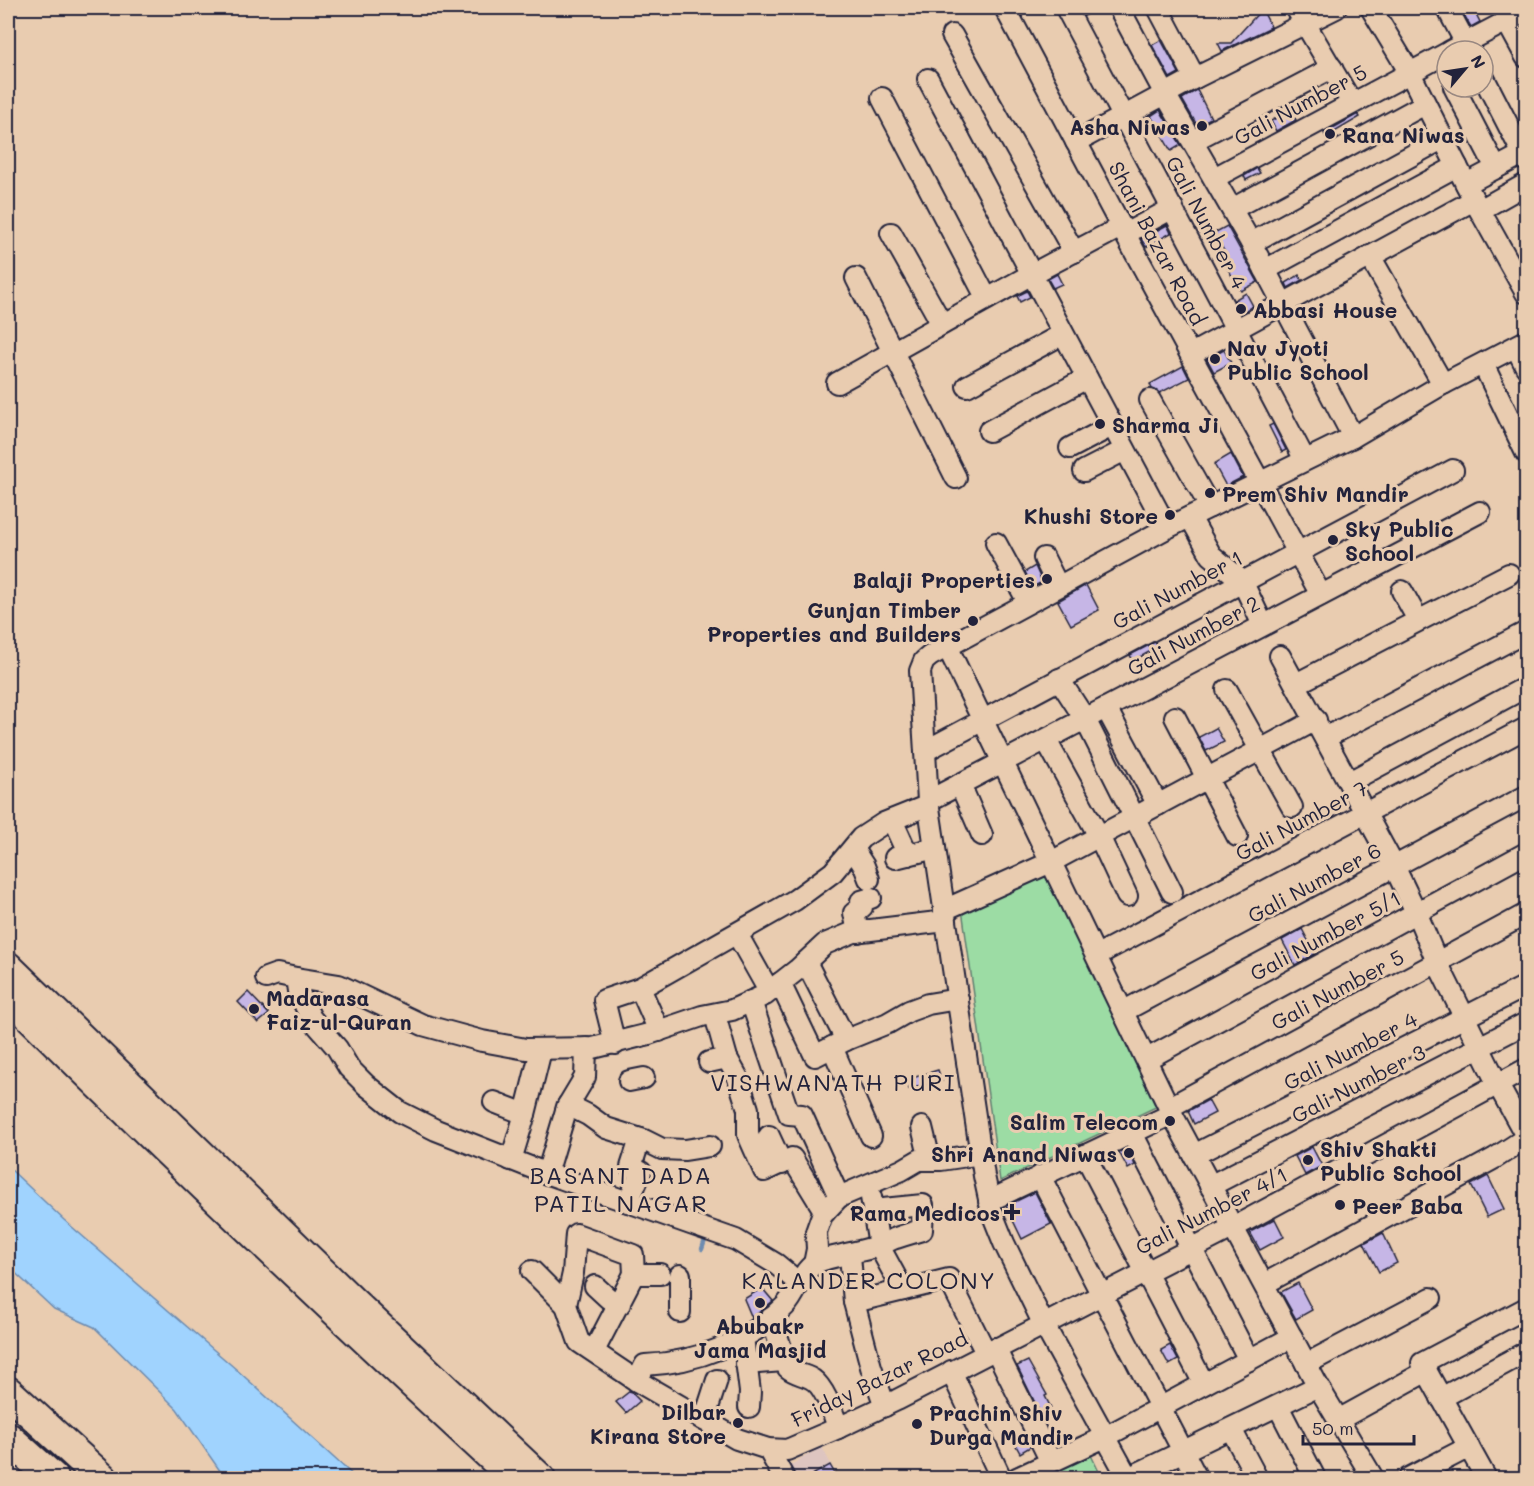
<svg xmlns="http://www.w3.org/2000/svg" width="1534" height="1486" font-family="Mali,sans-serif">
	<style>
		.built { fill: #dec5c0 }
		.green { fill: #9cdca4; stroke: #5f7f70; stroke-width: 1.5 }
		.water { fill: #a0d3fe; stroke: #6e8cb0; stroke-width: 1.5 }
		.lines { fill: none; stroke-linecap: round; stroke-linejoin: round }
		.stream { stroke: #6e8cb0; stroke-width: 4.5 }
		.building { fill: #c6b6e6; stroke: #22223b; stroke-width: 1.5 }
		.minor-casing { stroke: #22223b; stroke-width: 24 }
		.major-casing { stroke: #22223b; stroke-width: 30 }
		.highway-casing { stroke: #22223b; stroke-width: 34 }
		.minor { stroke: #e9ccb0; stroke-width: 20 }
		.major { stroke: #e9ccb0; stroke-width: 26 }
		.highway { stroke: #e9ccb0; stroke-width: 30 }
		.poi-dot { fill: #22223b; stroke: #e9ccb0; stroke-width: 2 }
		.labels { text-anchor: middle; dominant-baseline: central; stroke-width: 6; stroke-linejoin: round; paint-order: stroke }
		.street-label { font-size: 21px; fill: #22223b; stroke: #e9ccb0 }
		.poi-label { font-size: 21px; font-weight: bold; fill: #22223b; stroke: #e9ccb0; text-anchor: start }
		.quarter-label { font-size: 24px; letter-spacing: 1.5px; fill: #22223b; stroke: #e9ccb0 }
	</style>
	<rect width="100%" height="100%" fill="#e9ccb0"/>
	<filter id="ink" filterUnits="userSpaceOnUse"><feTurbulence type="fractalNoise" baseFrequency=".0167" numOctaves="2"/><feDisplacementMap in="SourceGraphic" scale="12" xChannelSelector="R" yChannelSelector="G"/><feConvolveMatrix kernelMatrix="1 2 1 2 8 2 1 2 1" color-interpolation-filters="sRGB"/></filter>
	<g filter="url(#ink)">
		<polygon class="built" points="822,1447 838,1478 790,1478 784,1469"/>
		<g class="green">
			<polygon points="1051,873 1162,1104 1000,1181 962,909"/>
			<polygon points="1090,1453 1102,1478 1037,1478"/>
		</g>
		<polygon class="water" points="8,1167 64,1220 237,1370 356,1478 225,1478 177,1409 94,1327 54,1309 8,1266"/>
		<g class="lines">
			<polyline class="stream" points="702,1249 707,1234"/>
		</g>
		<g class="building">
			<polygon points="1079,8 1100,8 1084,16"/>
			<polygon points="1460,8 1473,8 1480,22 1471,27"/>
			<polygon points="1262,9 1271,27 1222,51 1218,43 1231,43"/>
			<polygon points="1161,40 1179,73 1170,78 1152,45"/>
			<polygon points="1197,90 1211,118 1197,125 1182,99"/>
			<polygon points="1160,110 1181,145 1171,151 1151,116"/>
			<polygon points="1290,110 1296,120 1276,131 1271,121"/>
			<polygon points="1358,114 1360,117 1326,137 1324,133"/>
			<polygon points="1257,168 1260,173 1246,180 1244,176"/>
			<polygon points="1167,225 1171,233 1146,247 1141,239"/>
			<polygon points="1227,226 1258,282 1241,291 1219,254 1224,251 1214,233"/>
			<polygon points="1057,274 1062,284 1053,288 1048,279"/>
			<polygon points="1299,275 1302,280 1288,288 1286,283"/>
			<polygon points="1027,291 1030,297 1020,302 1017,296"/>
			<polygon points="1246,293 1253,306 1241,313 1234,300"/>
			<polygon points="1224,350 1231,363 1214,372 1207,359"/>
			<polygon points="1183,366 1189,378 1160,393 1152,389 1150,384"/>
			<polygon points="1273,424 1286,450 1282,452 1269,426"/>
			<polygon points="1231,454 1243,477 1226,486 1214,464"/>
			<polygon points="1035,566 1042,582 1033,587 1025,572"/>
			<polygon points="1086,585 1099,610 1071,625 1058,601"/>
			<polygon points="1155,642 1158,647 1133,661 1130,655"/>
			<polygon points="1216,728 1224,742 1206,751 1199,737"/>
			<polygon points="1302,929 1315,954 1295,965 1282,940"/>
			<polygon points="248,992 269,1014 258,1023 238,1002"/>
			<polygon points="938,1070 942,1081 909,1089 906,1080"/>
			<polygon points="1208,1100 1215,1113 1194,1124 1188,1111"/>
			<polygon points="1312,1147 1322,1166 1305,1175 1295,1156"/>
			<polygon points="1127,1149 1135,1165 1128,1169 1119,1152"/>
			<polygon points="1488,1176 1504,1209 1487,1217 1471,1185"/>
			<polygon points="1035,1192 1051,1224 1022,1239 1006,1206"/>
			<polygon points="1275,1219 1284,1237 1260,1250 1250,1232"/>
			<polygon points="1383,1233 1397,1263 1379,1272 1364,1243"/>
			<polygon points="1298,1283 1312,1310 1296,1319 1281,1292"/>
			<polygon points="762,1288 773,1301 752,1318 744,1299"/>
			<polygon points="1170,1345 1178,1360 1169,1365 1161,1350"/>
			<polygon points="1028,1361 1047,1395 1045,1396 1051,1408 1040,1413 1017,1366"/>
			<polygon points="630,1391 640,1401 626,1413 616,1402"/>
			<polygon points="1063,1433 1068,1441 1057,1446 1053,1438"/>
			<polygon points="1024,1434 1030,1447 1020,1453 1013,1440"/>
			<polygon points="830,1465 838,1479 805,1479"/>
		</g>
		<g class="lines">
			<defs>
				<g id="minor">
					<polyline points="1005,8 1125,234 1321,595"/>
					<polyline points="1066,8 1305,460"/>
					<polyline points="1119,8 1165,94 1251,243 1353,437"/>
					<polyline points="1158,8 1195,78"/>
					<polyline points="1296,8 1352,103"/>
					<polyline points="1371,8 1410,73 1474,200 1526,293"/>
					<polyline points="1447,8 1470,51"/>
					<polyline points="1507,22 1526,57"/>
					<polyline points="952,35 1074,252"/>
					<polyline points="1450,51 1526,11"/>
					<polyline points="1483,76 1526,160"/>
					<polyline points="928,79 1167,528"/>
					<polyline points="1454,87 1496,168"/>
					<polyline points="882,98 987,299"/>
					<polyline points="1193,141 1332,68"/>
					<polyline points="1076,142 1195,78 1336,8"/>
					<polyline points="1214,178 1447,53"/>
					<polyline points="1466,184 1523,154"/>
					<polyline points="1232,209 1425,104"/>
					<polyline points="1480,210 1526,184"/>
					<polyline points="891,233 942,324"/>
					<polyline points="1125,234 1173,208"/>
					<polyline points="1251,243 1442,139"/>
					<polyline points="1370,256 1443,384"/>
					<polyline points="1265,270 1457,166"/>
					<polyline points="856,278 956,478"/>
					<polyline points="1516,347 1526,367"/>
					<polyline points="1191,354 1474,200"/>
					<polyline points="1483,364 1526,453"/>
					<polyline points="837,383 1032,274 1121,227"/>
					<polyline points="967,386 1063,334"/>
					<polyline points="1150,400 1210,507"/>
					<polyline points="989,431 1087,378"/>
					<polyline points="1070,448 1112,426"/>
					<polyline points="1084,471 1125,450"/>
					<polyline points="1190,517 1211,555 1242,581 1263,625"/>
					<polyline points="996,543 1028,602"/>
					<polyline points="1044,558 1058,586"/>
					<polyline points="1402,591 1418,620"/>
					<polyline points="947,646 1172,1114 1318,1386 1373,1478"/>
					<polyline points="1280,656 1394,866 1417,914 1437,962 1498,1085 1526,1136"/>
					<polyline points="1059,679 1085,719 1172,892"/>
					<polyline points="1296,684 1509,574"/>
					<polyline points="1227,690 1292,807"/>
					<polyline points="1106,708 1158,805"/>
					<polyline points="1175,717 1237,836"/>
					<polyline points="1325,738 1526,632"/>
					<polyline points="1046,740 1099,836 1127,896"/>
					<polyline points="925,751 1453,470"/>
					<polyline points="1349,782 1526,687"/>
					<polyline points="960,784 982,835"/>
					<polyline points="928,801 1480,512"/>
					<polyline points="892,820 908,855"/>
					<polyline points="853,849 864,866 869,879"/>
					<polyline points="895,858 935,848"/>
					<polyline points="944,910 1051,862 1316,720"/>
					<polyline points="858,932 854,913 862,907 861,901 871,898"/>
					<polyline points="737,934 769,991"/>
					<polyline points="1097,955 1526,728"/>
					<polyline points="806,962 846,1040"/>
					<polyline points="266,978 277,974 296,978 298,991 311,1018 337,1048 349,1068 366,1085 400,1112 436,1130 540,1171 736,1240 776,1264 799,1283"/>
					<polyline points="296,978 339,985 423,1025 482,1041 526,1049 593,1048 649,1034 702,1016 732,1010 765,995 797,970 825,944 854,932 946,921"/>
					<polyline points="780,983 815,1056 846,1040 888,1023 909,1011 928,1004 958,999"/>
					<polyline points="640,988 659,1031"/>
					<polyline points="751,1001 789,1114 802,1115 839,1197"/>
					<polyline points="1124,1011 1526,796"/>
					<polyline points="715,1015 727,1058 738,1078 748,1109 748,1135 764,1171 792,1158 825,1212"/>
					<polyline points="615,1044 604,1000 640,988 795,900 833,872 861,838 884,823 929,805"/>
					<polyline points="832,1047 871,1136"/>
					<polyline points="1147,1059 1526,853"/>
					<polyline points="709,1062 727,1058"/>
					<polyline points="629,1081 644,1078"/>
					<polyline points="494,1102 525,1114"/>
					<polyline points="568,1105 588,1115 606,1128 644,1140 662,1149 685,1150 710,1146"/>
					<polyline points="1170,1107 1526,914"/>
					<polyline points="922,1127 930,1160"/>
					<polyline points="1132,1133 1249,1360"/>
					<polyline points="769,1136 782,1164"/>
					<polyline points="1085,1155 1204,1384"/>
					<polyline points="1194,1155 1526,986"/>
					<polyline points="511,1160 525,1114 541,1050"/>
					<polyline points="547,1174 567,1107 585,1077 586,1048"/>
					<polyline points="1040,1176 1197,1478"/>
					<polyline points="1210,1186 1526,1023"/>
					<polyline points="871,1197 879,1246 903,1290"/>
					<polyline points="989,1201 1172,1114"/>
					<polyline points="628,1202 641,1172 631,1167 640,1139"/>
					<polyline points="850,1255 854,1302 871,1367 885,1406"/>
					<polyline points="814,1264 817,1249 816,1232 822,1215 839,1197 902,1170 919,1160 941,1160 981,1154"/>
					<polyline points="532,1271 566,1305 579,1342 637,1381 737,1439 768,1449 787,1450 838,1428 897,1400 1234,1227 1526,1069"/>
					<polyline points="1264,1284 1495,1158 1526,1138"/>
					<polyline points="595,1286 608,1298 620,1304"/>
					<polyline points="854,1302 949,1279 986,1353"/>
					<polyline points="566,1305 573,1273 576,1234 633,1255 634,1274"/>
					<polyline points="680,1312 680,1275"/>
					<path d="M771,1318L788,1368C795,1374 802,1374 810,1378C824,1384 834,1415 838,1428"/>
					<polyline points="743,1337 750,1392 749,1407"/>
					<polyline points="995,1348 1051,1462"/>
					<polyline points="594,1351 634,1274 660,1274"/>
					<polyline points="746,1364 784,1361"/>
					<polyline points="1306,1364 1431,1298"/>
					<polyline points="951,1371 1001,1478"/>
					<path d="M637,1381L645,1365C695,1363 750,1342 785,1306C797,1294 800,1274 814,1264C821,1258 863,1251 875,1247C883,1245 889,1240 896,1238C905,1235 914,1232 922,1230L923,1205L873,1210"/>
					<polyline points="1441,1398 1526,1352"/>
					<polyline points="1278,1406 1315,1478"/>
					<polyline points="704,1420 717,1380"/>
					<polyline points="1338,1420 1427,1371"/>
					<polyline points="1231,1429 1257,1478"/>
					<polyline points="768,1449 784,1478"/>
					<polyline points="1017,1478 1105,1437 1292,1337"/>
					<polyline points="1128,1478 1043,1323 1004,1243 992,1213 984,1176 928,801 920,671 924,661 930,656 1167,528 1353,437 1443,384 1526,341"/>
					<polyline points="1128,1478 1318,1386"/>
					<polyline points="1409,1478 1469,1447"/>
					<polyline points="1486,1478 1422,1363 1526,1308"/>
				</g>
				<g id="major">
					<polyline points="8,965 353,1300 542,1478"/>
					<path d="M8,997C173,1161 341,1320 512,1478"/>
				</g>
				<g id="highway">
					<polyline points="8,1392 102,1478"/>
					<polyline points="8,1438 53,1478"/>
				</g>
			</defs>
			<use href="#minor" class="minor-casing"/>
			<use href="#major" class="major-casing"/>
			<use href="#highway" class="highway-casing"/>
			<use href="#minor" class="minor"/>
			<use href="#major" class="major"/>
			<use href="#highway" class="highway"/>
		</g>
	</g>
	<g class="poi-dot">
		<circle cx="1202" cy="126" r="6"/>
		<circle cx="1330" cy="134" r="6"/>
		<circle cx="1241" cy="309" r="6"/>
		<circle cx="1215" cy="359" r="6"/>
		<circle cx="1100" cy="424" r="6"/>
		<circle cx="1210" cy="493" r="6"/>
		<circle cx="1170" cy="515" r="6"/>
		<circle cx="1333" cy="540" r="6"/>
		<circle cx="1047" cy="579" r="6"/>
		<circle cx="973" cy="621" r="6"/>
		<circle cx="254" cy="1009" r="6"/>
		<circle cx="1170" cy="1121" r="6"/>
		<circle cx="1129" cy="1153" r="6"/>
		<circle cx="1308" cy="1160" r="6"/>
		<circle cx="1340" cy="1205" r="6"/>
		<path d="M1009 1203h6v6h6v6h-6v6h-6v-6h-6v-6h6z"/>
		<circle cx="760" cy="1303" r="6"/>
		<circle cx="738" cy="1423" r="6"/>
		<circle cx="917" cy="1424" r="6"/>
	</g>
	<g class="labels">
		<g class="street-label">
			<text transform="translate(1300 104) rotate(-28)">Gali Number 5</text>
			<text transform="translate(1207 222) rotate(62)">Gali Number 4</text>
			<text transform="translate(1158 243) rotate(62)">Shani Bazar Road</text>
			<text transform="translate(1177 589) rotate(-28)">Gali Number 1</text>
			<text transform="translate(1193 635) rotate(-28)">Gali Number 2</text>
			<text transform="translate(1301 820) rotate(-28)">Gali Number 7</text>
			<text transform="translate(1314 882) rotate(-28)">Gali Number 6</text>
			<text transform="translate(1325 935) rotate(-28)">Gali Number 5/1</text>
			<text transform="translate(1337 989) rotate(-28)">Gali Number 5</text>
			<text transform="translate(1350 1050) rotate(-27)">Gali Number 4</text>
			<text transform="translate(1358 1083) rotate(-27)">Gali Number 3</text>
			<text transform="translate(1211 1210) rotate(-27)">Gali Number 4/1</text>
			<text transform="translate(879 1378) rotate(-26)">Friday Bazar Road</text>
		</g>
		<g class="poi-label">
			<text x="1190" y="126" text-anchor="end">Asha Niwas</text>
			<text x="1342" y="134">Rana Niwas</text>
			<text x="1253" y="309">Abbasi House</text>
			<text x="1227" y="347">Nav Jyoti<tspan x="1227" dy="24">Public School</tspan></text>
			<text x="1112" y="424">Sharma Ji</text>
			<text x="1222" y="493">Prem Shiv Mandir</text>
			<text x="1158" y="515" text-anchor="end">Khushi Store</text>
			<text x="1345" y="528">Sky Public<tspan x="1345" dy="24">School</tspan></text>
			<text x="1035" y="579" text-anchor="end">Balaji Properties</text>
			<text x="961" y="609" text-anchor="end">Gunjan Timber<tspan x="961" dy="24">Properties and Builders</tspan></text>
			<text x="266" y="997">Madarasa<tspan x="266" dy="24">Faiz-ul-Quran</tspan></text>
			<text x="1158" y="1121" text-anchor="end">Salim Telecom</text>
			<text x="1320" y="1148">Shiv Shakti<tspan x="1320" dy="24">Public School</tspan></text>
			<text x="1117" y="1153" text-anchor="end">Shri Anand Niwas</text>
			<text x="1352" y="1205">Peer Baba</text>
			<text x="1000" y="1212" text-anchor="end">Rama Medicos</text>
			<text x="760" y="1325" text-anchor="middle">Abubakr<tspan x="760" dy="24">Jama Masjid</tspan></text>
			<text x="726" y="1411" text-anchor="end">Dilbar<tspan x="726" dy="24">Kirana Store</tspan></text>
			<text x="929" y="1412">Prachin Shiv<tspan x="929" dy="24">Durga Mandir</tspan></text>
		</g>
		<g class="quarter-label">
			<text x="833" y="1081">VISHWANATH PURI</text>
			<text x="621" y="1174">BASANT DADA<tspan x="621" dy="28">PATIL NAGAR</tspan></text>
			<text x="869" y="1279">KALANDER COLONY</text>
		</g>
	</g>
	<rect width="1534" height="1486" fill="none" stroke="#e9ccb0" stroke-width="30"/>
	<rect x="15" y="15" width="1504" height="1456" fill="none" stroke="#22223b" stroke-width="2" filter="url(#ink)"/>
	<g transform="translate(1465 69) rotate(61)"><circle r="28" fill="#e9ccb0" stroke="#998881" stroke-width="1.5"/>
	<path d="M0-4.5L10 22L0 15L-10 22Z" fill="#22223b"/>
	<text y="-9" font-size="16" font-weight="bold" text-anchor="middle" fill="#22223b">N</text>
	</g>
	<path d="M1303 1435v9h111v-9" fill="none" stroke="#22223b" stroke-width="3"/>
	<text x="1312" y="1435" font-size="18" fill="#22223b" stroke="#e9ccb0" stroke-width="4.5" paint-order="stroke">50 m</text>
</svg>
